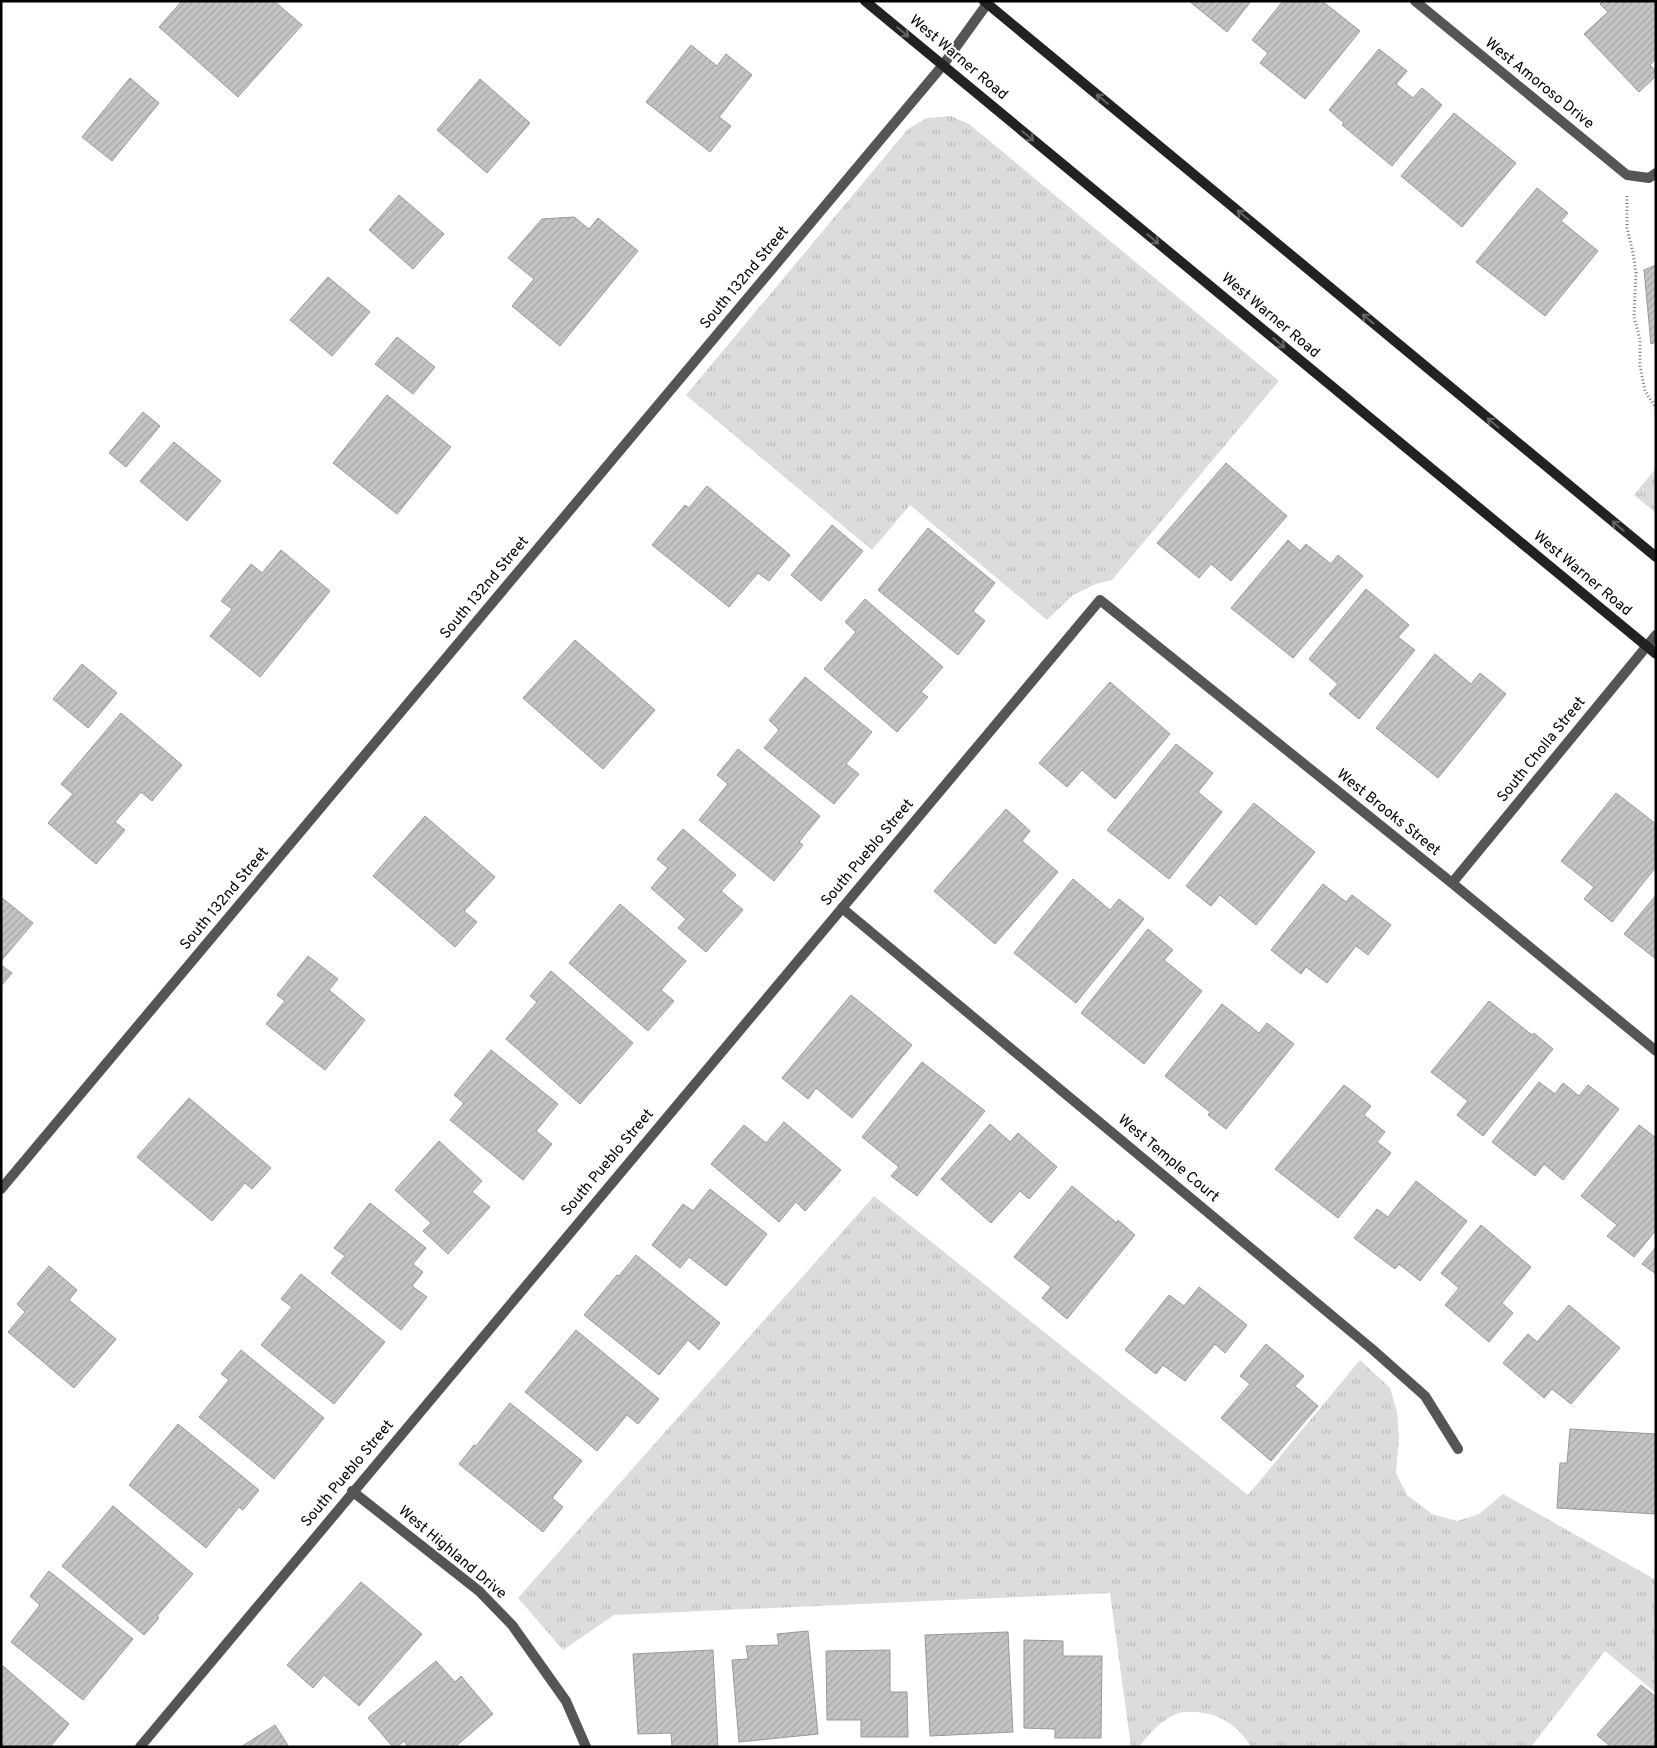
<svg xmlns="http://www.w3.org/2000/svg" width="1657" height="1748" font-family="Overpass,sans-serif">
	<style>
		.park { fill: url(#park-tufts) }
		.building { fill: url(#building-hatch); stroke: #999 }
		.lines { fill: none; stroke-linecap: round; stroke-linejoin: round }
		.path { stroke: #777; stroke-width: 3; stroke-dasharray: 1 2.5; stroke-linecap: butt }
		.street { stroke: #555; stroke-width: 10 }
		.secondary { stroke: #222; stroke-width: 10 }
		.oneway { stroke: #646464 }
		.labels { text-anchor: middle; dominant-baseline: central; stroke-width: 4; stroke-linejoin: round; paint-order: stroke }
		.street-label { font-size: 15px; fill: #000; stroke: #fff }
	</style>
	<defs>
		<pattern id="park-tufts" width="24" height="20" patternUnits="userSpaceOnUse" patternTransform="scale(1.25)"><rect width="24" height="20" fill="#dcdcdc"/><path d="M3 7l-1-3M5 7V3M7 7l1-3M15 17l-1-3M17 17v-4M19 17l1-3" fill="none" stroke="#bbb"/></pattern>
		<pattern id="building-hatch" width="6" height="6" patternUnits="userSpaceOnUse" patternTransform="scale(1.25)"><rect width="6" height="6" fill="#c4c4c4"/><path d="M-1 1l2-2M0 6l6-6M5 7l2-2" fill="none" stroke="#a7a7a7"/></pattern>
	</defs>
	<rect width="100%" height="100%" fill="#fff"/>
	<g class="park">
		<polygon points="951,116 969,124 1279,381 1112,580 1096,584 1073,595 1047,620 910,505 872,550 686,395 908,129 927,118"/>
		<polygon points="1656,468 1656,513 1634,495"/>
		<path d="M874,1196L1248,1495L1360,1360L1390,1388L1397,1412L1399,1438L1396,1473L1407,1495L1432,1514L1457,1521L1479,1514L1503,1494L1656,1580V1693L1605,1651L1531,1747H1251C1239,1725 1216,1711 1191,1712C1186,1712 1180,1712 1176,1714C1160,1721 1150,1733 1139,1747H1131L1110,1593L614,1615L563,1650L518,1598Z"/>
	</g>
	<g class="building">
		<polygon points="182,1 274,1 302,25 238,97 159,27"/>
		<polygon points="1189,1 1251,1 1227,32"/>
		<polygon points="1283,1 1322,1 1360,31 1305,99 1260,63 1268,53 1252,40"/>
		<polygon points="1603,1 1656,1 1656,59 1650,65 1656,71 1656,76 1639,92 1584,34 1608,12 1600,4"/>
		<polygon points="691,45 717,66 726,54 752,75 719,117 731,126 710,152 646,102"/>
		<polygon points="1379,49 1407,71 1396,84 1413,98 1422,88 1442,105 1392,166 1342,125 1344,123 1329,110"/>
		<polygon points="130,78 159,103 112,161 82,137"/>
		<polygon points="480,79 530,123 487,173 437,130"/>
		<polygon points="1454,113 1516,163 1462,227 1401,176"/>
		<polygon points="1537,188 1568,213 1561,221 1598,251 1545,316 1476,262"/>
		<polygon points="399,195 444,234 413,269 369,230"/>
		<polygon points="574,217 589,229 598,218 638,251 560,346 512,306 534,279 508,258 542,219"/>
		<polygon points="1656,265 1656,342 1651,344 1644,270"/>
		<polygon points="328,277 370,312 332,356 290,320"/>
		<polygon points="397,337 435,367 413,394 375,364"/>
		<polygon points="387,395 451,447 397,514 333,463"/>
		<polygon points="143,412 160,426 126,467 109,453"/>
		<polygon points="174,442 221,481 187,521 140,481"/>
		<polygon points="1226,463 1287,516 1231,581 1211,564 1199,578 1157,543"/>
		<polygon points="707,486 790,555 769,581 758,573 729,607 652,545 685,505 689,508"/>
		<polygon points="832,525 863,551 821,601 791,575"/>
		<polygon points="928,528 995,583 973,611 985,621 958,655 878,590"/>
		<polygon points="1288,540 1300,551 1306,544 1331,564 1338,555 1363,576 1293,658 1231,608"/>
		<polygon points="281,550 330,591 260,677 210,636 232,609 221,601 251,564 262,573"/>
		<polygon points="1366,589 1409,625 1398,637 1415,650 1359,719 1329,694 1338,684 1309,659"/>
		<polygon points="865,599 943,667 921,692 928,697 897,732 824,669 856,632 845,622"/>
		<polygon points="575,640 655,710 603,769 523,698"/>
		<polygon points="1435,654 1471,684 1480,673 1506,694 1438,778 1376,728"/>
		<polygon points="82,664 117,693 88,728 53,699"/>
		<polygon points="805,677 872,732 846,764 859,774 834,804 764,748 779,730 769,720"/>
		<polygon points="1110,682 1170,734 1115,799 1082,770 1067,787 1039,763"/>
		<polygon points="121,713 182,765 152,801 141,792 115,822 125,830 96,864 48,823 73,794 61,784"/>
		<polygon points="1176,744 1213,773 1198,792 1222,812 1169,879 1107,830"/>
		<polygon points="738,749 820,816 799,842 803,845 774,881 699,820 728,784 717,775"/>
		<polygon points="1616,793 1656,824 1656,867 1612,922 1584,899 1594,887 1561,861"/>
		<polygon points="1254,803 1315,852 1256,925 1220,895 1211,906 1186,886"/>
		<polygon points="1006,809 1030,831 1022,841 1058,872 995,944 934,891"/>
		<polygon points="425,816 495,877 464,911 477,922 455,947 373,876"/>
		<polygon points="683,829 736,875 721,891 743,910 706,952 678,928 686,919 651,888 668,868 657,859"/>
		<polygon points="1073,879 1110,910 1119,899 1144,919 1076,1003 1014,953"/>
		<polygon points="1323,884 1346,902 1352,895 1391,925 1368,955 1356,946 1327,983 1306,967 1301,974 1271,950"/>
		<polygon points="1656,895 1656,959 1624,934"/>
		<polygon points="1,897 33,923 1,961"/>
		<polygon points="620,904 686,961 661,990 674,1001 648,1031 569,963"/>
		<polygon points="1148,929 1173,950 1164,960 1202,991 1144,1064 1081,1013"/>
		<polygon points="308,956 338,979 329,990 365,1020 325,1070 266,1024 285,1001 277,995"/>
		<polygon points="1,965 12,973 1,986"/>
		<polygon points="551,971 633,1043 580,1104 506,1039 537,1002 530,996"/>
		<polygon points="851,995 912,1045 852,1118 816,1088 808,1099 782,1078"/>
		<polygon points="1489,1001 1532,1035 1534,1033 1553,1049 1483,1136 1457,1115 1468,1101 1431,1072"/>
		<polygon points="1222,1004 1259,1033 1267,1023 1294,1044 1226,1129 1208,1115 1210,1112 1165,1076"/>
		<polygon points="491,1050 558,1104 536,1131 552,1144 523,1180 450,1120 464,1103 454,1095"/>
		<polygon points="922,1062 985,1111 917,1196 891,1176 899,1167 862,1137"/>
		<polygon points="1539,1082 1555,1094 1563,1083 1579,1096 1588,1085 1619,1109 1563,1180 1544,1164 1535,1176 1492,1142"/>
		<polygon points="1344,1085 1371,1106 1364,1115 1385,1132 1377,1142 1391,1153 1338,1218 1275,1169"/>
		<polygon points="189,1098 271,1168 252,1189 245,1183 212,1221 137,1157"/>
		<polygon points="784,1122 841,1170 805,1211 796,1202 779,1222 711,1164 744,1125 766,1143"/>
		<polygon points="990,1124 1010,1142 1018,1133 1057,1167 1029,1199 1020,1191 991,1223 941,1179"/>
		<polygon points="1639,1125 1656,1138 1656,1230 1634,1257 1607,1236 1617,1225 1581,1196"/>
		<polygon points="439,1141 482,1181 472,1192 490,1207 448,1254 423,1231 431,1223 395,1190"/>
		<polygon points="1416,1181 1467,1221 1420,1281 1399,1264 1395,1269 1354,1238 1377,1209 1388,1217"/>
		<polygon points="1072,1186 1117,1223 1118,1220 1135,1235 1067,1319 1042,1298 1051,1287 1014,1257"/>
		<polygon points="710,1189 767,1234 726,1286 689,1257 680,1268 652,1245 683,1204 693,1211"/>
		<polygon points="370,1203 426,1248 413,1264 423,1272 412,1286 427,1297 401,1330 331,1273 345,1256 334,1248"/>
		<polygon points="1481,1225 1531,1267 1502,1303 1513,1313 1489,1342 1445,1305 1459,1288 1441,1273"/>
		<polygon points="1656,1247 1656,1274 1642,1264"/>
		<polygon points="636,1255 720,1323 699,1350 688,1340 659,1375 584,1315 617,1275 619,1276"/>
		<polygon points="49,1266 77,1290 69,1300 116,1339 74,1388 8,1332 25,1312 17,1304"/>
		<polygon points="301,1274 385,1342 334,1404 261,1345 292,1307 281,1299"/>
		<polygon points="1199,1287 1247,1325 1225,1353 1215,1344 1185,1381 1163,1365 1156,1374 1125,1350 1169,1295 1184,1306"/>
		<polygon points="1569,1305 1620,1348 1571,1404 1552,1389 1544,1398 1503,1363 1528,1334 1537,1342"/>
		<polygon points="576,1330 659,1399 638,1424 627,1415 597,1451 525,1392"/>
		<polygon points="1266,1344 1304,1376 1295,1386 1318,1406 1271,1461 1221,1418 1250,1384 1240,1376"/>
		<polygon points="241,1350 324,1418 274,1479 199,1417 229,1380 221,1374"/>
		<polygon points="510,1403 582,1461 552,1498 563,1507 543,1532 459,1464 474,1445 476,1446"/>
		<polygon points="178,1424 259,1490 243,1510 239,1507 206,1548 129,1485"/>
		<polygon points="1570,1429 1656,1434 1656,1514 1557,1508 1560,1463 1567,1463"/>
		<polygon points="113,1506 193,1574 157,1616 159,1618 144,1635 62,1566"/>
		<polygon points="49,1571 133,1639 83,1700 11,1642 40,1605 30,1596"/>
		<polygon points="361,1582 422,1634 359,1706 324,1675 313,1688 287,1665"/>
		<polygon points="808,1631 818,1734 739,1742 732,1660 748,1659 746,1646 779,1645 777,1634"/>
		<polygon points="1008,1632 1013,1732 930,1736 925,1635"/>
		<polygon points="1024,1640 1063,1641 1063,1656 1102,1656 1101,1738 1055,1738 1055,1729 1024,1728"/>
		<polygon points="713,1650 718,1747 672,1747 671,1733 638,1734 633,1654"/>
		<polygon points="890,1650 890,1692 907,1692 908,1737 861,1737 861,1720 827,1720 826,1651"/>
		<polygon points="436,1661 455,1682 461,1676 493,1714 455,1747 408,1747 404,1741 397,1747 393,1747 368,1718"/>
		<polygon points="3,1666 69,1724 50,1747 1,1747 1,1668"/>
		<polygon points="1641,1685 1656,1697 1656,1747 1611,1747 1597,1735"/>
		<polygon points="275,1725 289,1747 241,1747"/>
	</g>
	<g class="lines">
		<polyline class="path" points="1627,196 1627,228 1633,253 1636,273 1634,317 1640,339 1640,366 1645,391 1656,408"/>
		<g class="street">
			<polyline points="1415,1 1627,175 1649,178 1656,173"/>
			<polyline points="1452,883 1656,635"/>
			<polyline points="842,908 1372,1349 1425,1396 1458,1449"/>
			<polyline points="1,1189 943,65 987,4"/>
			<polyline points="352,1491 479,1591 512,1625 566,1701 586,1747"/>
			<polyline points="140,1747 1100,600 1452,883 1656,1051"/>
		</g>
		<g class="secondary">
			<polyline points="865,1 1656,654"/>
			<polyline points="984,1 1656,557"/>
		</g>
	</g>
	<defs><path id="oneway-shaft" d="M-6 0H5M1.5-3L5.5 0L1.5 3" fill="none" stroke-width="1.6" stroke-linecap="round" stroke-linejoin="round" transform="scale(1.25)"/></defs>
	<g class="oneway">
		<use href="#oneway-shaft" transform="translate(903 32) rotate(40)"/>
		<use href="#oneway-shaft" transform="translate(1102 99) rotate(-140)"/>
		<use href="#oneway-shaft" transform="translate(1028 136) rotate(40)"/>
		<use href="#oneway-shaft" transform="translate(1243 215) rotate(-140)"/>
		<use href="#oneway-shaft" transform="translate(1153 239) rotate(40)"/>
		<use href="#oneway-shaft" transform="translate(1368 319) rotate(-140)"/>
		<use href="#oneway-shaft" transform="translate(1279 343) rotate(40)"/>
		<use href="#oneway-shaft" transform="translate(1493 423) rotate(-140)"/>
		<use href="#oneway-shaft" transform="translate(1618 526) rotate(-140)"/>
	</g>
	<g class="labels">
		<g class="street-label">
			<text transform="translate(958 58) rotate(40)">West Warner Road</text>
			<text transform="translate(1539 84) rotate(39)">West Amoroso Drive</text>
			<text transform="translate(745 278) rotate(-50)">South 132nd Street</text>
			<text transform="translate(1270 316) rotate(40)">West Warner Road</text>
			<text transform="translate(1582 574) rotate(40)">West Warner Road</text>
			<text transform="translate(485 588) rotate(-50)">South 132nd Street</text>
			<text transform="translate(1542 750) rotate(-51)">South Cholla Street</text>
			<text transform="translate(1388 813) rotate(39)">West Brooks Street</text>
			<text transform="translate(868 853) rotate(-50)">South Pueblo Street</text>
			<text transform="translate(225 899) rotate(-50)">South 132nd Street</text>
			<text transform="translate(1168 1159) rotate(40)">West Temple Court</text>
			<text transform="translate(608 1163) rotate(-50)">South Pueblo Street</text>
			<text transform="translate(348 1474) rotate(-50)">South Pueblo Street</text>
			<text transform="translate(452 1553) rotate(40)">West Highland Drive</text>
		</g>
	</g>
	<rect width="1657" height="1748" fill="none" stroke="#000000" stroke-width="5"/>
</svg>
